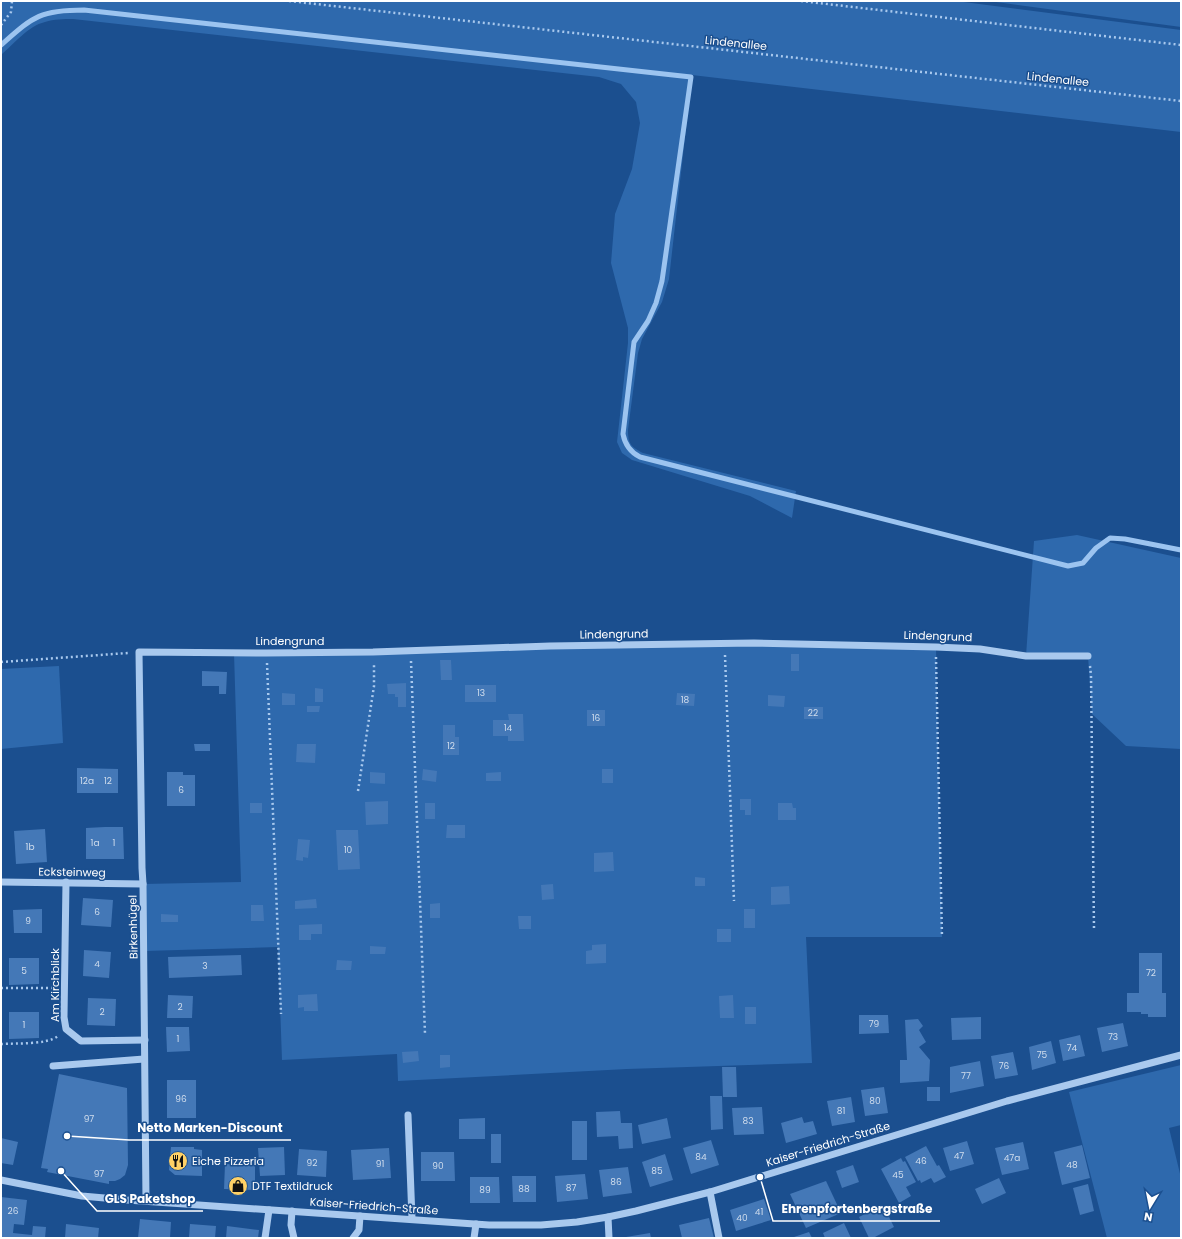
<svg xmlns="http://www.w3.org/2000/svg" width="1182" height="1239" font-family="Poppins,sans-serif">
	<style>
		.green { fill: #2e69ad }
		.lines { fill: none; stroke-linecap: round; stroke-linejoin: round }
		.stream { stroke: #9cc4f0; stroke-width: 5 }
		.building { fill: #4478b7 }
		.path { stroke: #a9c9ee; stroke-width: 2.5; stroke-dasharray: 2 3; stroke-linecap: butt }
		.minor { stroke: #a9c9ee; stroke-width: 7 }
		.labels { text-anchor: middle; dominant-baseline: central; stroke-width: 3; stroke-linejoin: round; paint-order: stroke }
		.number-label { font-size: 9px; fill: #d0dded }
		.street-label { font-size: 11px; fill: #fff; stroke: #1b4f8f }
		.poi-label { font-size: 11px; fill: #fff; stroke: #1b4f8f; text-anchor: start }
		.leader { fill: none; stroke: #fff; stroke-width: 1.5 }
		.callout-dot { fill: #fff; stroke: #1b4f8f; stroke-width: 1.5 }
		.callout-label { font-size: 12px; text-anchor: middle; font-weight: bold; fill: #fff; stroke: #1b4f8f; stroke-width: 3; stroke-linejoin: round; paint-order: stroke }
	</style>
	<rect width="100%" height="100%" fill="#1b4f8f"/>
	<g class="green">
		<path d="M1,1H956L1181,30V132L692,75L669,279L662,302L642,339L638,353L628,430C628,444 631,447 643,453L796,491L792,518L750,496L632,460L622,453L617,442L628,343V328L611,263L615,214L632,169L640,123L636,102L621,84L599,77L73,19C64,19 54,19 45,22C28,26 14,44 1,55Z"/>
		<polygon points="989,1 1181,1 1181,27"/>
		<polygon points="1077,535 1181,558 1181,749 1126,746 1092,714 1088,656 1026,656 1034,541"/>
		<polygon points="725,643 936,647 942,937 806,937 812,1063 627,1069 398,1081 397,1054 282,1060 278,947 144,951 143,884 241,882 234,653"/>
		<polygon points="59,666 63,743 1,749 1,669"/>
		<polygon points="1181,1065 1181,1125 1169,1128 1181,1178 1181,1238 1107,1238 1069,1092"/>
	</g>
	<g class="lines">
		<path class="stream" d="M1,45C33,17 39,10 84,10L691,77L662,281L656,303L648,321L634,342L623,434C625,445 630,452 640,457L1068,566L1083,563L1096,548L1110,538L1125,539L1181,550"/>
	</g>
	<g class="building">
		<rect x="791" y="654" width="8" height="17"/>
		<polygon points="440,660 451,660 452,680 441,680"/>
		<polygon points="202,671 227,672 226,694 219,694 219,686 202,686"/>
		<polygon points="406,683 406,707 398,707 398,697 395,697 395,694 388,694 387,684"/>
		<rect x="465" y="685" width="31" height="17"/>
		<polygon points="315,688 323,689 323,702 315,702"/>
		<polygon points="282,693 295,694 295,705 282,705"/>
		<polygon points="677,693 695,694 694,706 676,705"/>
		<polygon points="768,695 785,696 784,707 768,706"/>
		<polygon points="307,706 320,706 319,712 307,712"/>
		<rect x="804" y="707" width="19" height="12"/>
		<rect x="587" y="710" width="18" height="16"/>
		<polygon points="508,714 523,714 524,741 508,741 508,736 493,736 493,720 509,720"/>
		<polygon points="443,725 455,725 455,737 459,737 459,755 443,755"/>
		<polygon points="194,744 210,744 210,751 195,751"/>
		<polygon points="297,744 316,744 315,763 296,762"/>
		<polygon points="77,768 118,769 118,793 77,793"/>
		<polygon points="423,769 437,771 436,782 422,780"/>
		<rect x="602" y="769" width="11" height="14"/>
		<polygon points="167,772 183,772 183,775 195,775 195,806 167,806"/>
		<polygon points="370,772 385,773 385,784 370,783"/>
		<polygon points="501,772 501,781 486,781 486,773"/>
		<polygon points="740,799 751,799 751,815 745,815 745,810 740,810"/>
		<polygon points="388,801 388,824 366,825 365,802"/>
		<rect x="250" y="803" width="12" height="10"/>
		<rect x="425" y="803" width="10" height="16"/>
		<polygon points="778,803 792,803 793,808 796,808 796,820 778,820"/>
		<polygon points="447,825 465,825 465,838 446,838"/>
		<polygon points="105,827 123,827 124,859 86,859 86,828"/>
		<polygon points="45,829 47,862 16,864 14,831"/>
		<polygon points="336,830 358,830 360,869 338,870"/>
		<polygon points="298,839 310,840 308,858 303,857 303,861 296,860"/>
		<polygon points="613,852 614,871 594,872 594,853"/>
		<polygon points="695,877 705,878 705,886 695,886"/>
		<polygon points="553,884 554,899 542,900 541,885"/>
		<polygon points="789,886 790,904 771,905 771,887"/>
		<polygon points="83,898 113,900 111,927 81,925"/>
		<polygon points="316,899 317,908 295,909 295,901"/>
		<polygon points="440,903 440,918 430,918 430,904"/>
		<polygon points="251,905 263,905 264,921 251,921"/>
		<polygon points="42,909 42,933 14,933 13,910"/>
		<rect x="744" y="909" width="11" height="19"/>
		<polygon points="161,914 178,915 178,922 161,922"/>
		<polygon points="518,916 531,916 531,929 519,929"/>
		<polygon points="322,924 322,934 311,934 311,940 299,940 299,925"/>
		<rect x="717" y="929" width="14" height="13"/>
		<polygon points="606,944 606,963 586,964 586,951 592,950 592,945"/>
		<polygon points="370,946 386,947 385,954 370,954"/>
		<polygon points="84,950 111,952 109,978 83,976"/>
		<polygon points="1139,953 1162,953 1162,993 1166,993 1166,1017 1148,1017 1148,1014 1141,1014 1141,1012 1127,1012 1127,993 1139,993"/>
		<polygon points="241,955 242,975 169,978 168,957"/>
		<polygon points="9,958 39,958 39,984 9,985"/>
		<polygon points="337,960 352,961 351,970 336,970"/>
		<polygon points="317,994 318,1011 304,1011 304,1007 298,1008 298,995"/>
		<polygon points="168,995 193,996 192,1018 167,1018"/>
		<polygon points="733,995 734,1018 720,1018 719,996"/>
		<polygon points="88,998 116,999 115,1026 87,1025"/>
		<rect x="745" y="1007" width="11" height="17"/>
		<polygon points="9,1012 39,1012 39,1038 9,1039"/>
		<polygon points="859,1015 888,1015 889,1033 859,1034"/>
		<polygon points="981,1017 981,1039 952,1040 951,1018"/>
		<polygon points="918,1019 923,1026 919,1030 926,1042 919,1047 930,1060 929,1081 900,1083 900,1060 907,1060 905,1020"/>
		<polygon points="1123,1023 1128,1046 1102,1052 1097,1028"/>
		<polygon points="166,1027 189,1027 190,1051 167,1052"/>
		<polygon points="1080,1035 1085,1056 1063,1061 1059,1040"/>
		<polygon points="1051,1041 1056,1063 1032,1070 1029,1047"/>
		<polygon points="418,1051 419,1061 403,1063 402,1052"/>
		<polygon points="1013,1052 1018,1075 995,1079 991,1056"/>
		<polygon points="440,1055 450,1055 450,1067 440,1068"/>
		<polygon points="980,1061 984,1086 950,1093 950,1067"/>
		<polygon points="722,1067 736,1067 737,1097 723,1097"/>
		<polygon points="59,1074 127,1088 128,1165 125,1175 120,1179 115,1181 109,1181 109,1184 47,1172 48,1169 41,1168"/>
		<rect x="167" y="1080" width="29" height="38"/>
		<polygon points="884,1087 888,1113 865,1116 861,1090"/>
		<rect x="927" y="1087" width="13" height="14"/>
		<polygon points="710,1096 722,1096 723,1129 711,1130"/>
		<polygon points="851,1097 855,1122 832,1126 827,1101"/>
		<polygon points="762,1107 764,1134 734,1135 732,1108"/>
		<polygon points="620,1111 621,1123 632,1123 633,1148 619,1149 618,1136 597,1137 596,1112"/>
		<polygon points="802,1117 804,1123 813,1121 817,1134 786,1143 781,1123"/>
		<polygon points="485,1118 485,1139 459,1139 459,1119"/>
		<polygon points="667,1118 671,1138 642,1144 638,1125"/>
		<rect x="572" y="1121" width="15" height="39"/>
		<rect x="491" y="1134" width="10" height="29"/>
		<polygon points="1,1138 18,1142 13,1165 1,1163"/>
		<polygon points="711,1140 719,1165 691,1174 683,1148"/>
		<polygon points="967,1141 974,1164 950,1171 943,1148"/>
		<polygon points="1023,1142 1029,1169 1002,1175 995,1148"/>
		<polygon points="1082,1145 1090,1178 1062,1185 1054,1152"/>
		<polygon points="926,1146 937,1166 939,1165 946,1177 934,1183 931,1178 921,1183 920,1180 918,1181 905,1157"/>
		<polygon points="171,1147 194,1147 194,1149 202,1150 202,1176 175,1175 169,1170"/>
		<polygon points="284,1147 285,1175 260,1176 258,1148"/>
		<polygon points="389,1148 391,1178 353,1180 351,1150"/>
		<polygon points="299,1149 327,1151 326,1177 297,1175"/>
		<polygon points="421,1152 454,1152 455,1181 421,1181"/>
		<polygon points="665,1154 673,1180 650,1187 642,1162"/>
		<polygon points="901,1158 903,1162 905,1161 916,1182 906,1187 911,1196 899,1203 881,1169"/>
		<polygon points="225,1164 255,1165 255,1190 224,1189"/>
		<polygon points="853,1165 859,1182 842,1188 836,1171"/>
		<polygon points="628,1167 632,1193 603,1197 599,1170"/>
		<polygon points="585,1174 588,1199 557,1202 555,1176"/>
		<polygon points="512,1176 536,1176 536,1202 513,1202"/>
		<polygon points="470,1177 499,1177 500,1203 470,1203"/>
		<polygon points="999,1178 1006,1193 982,1204 975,1189"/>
		<polygon points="826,1181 841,1213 806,1228 790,1194"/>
		<polygon points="1088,1184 1094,1211 1080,1215 1073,1188"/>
		<polygon points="1,1197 27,1200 24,1225 14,1224 13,1233 32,1235 33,1226 46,1227 45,1238 1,1238"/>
		<polygon points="764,1199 771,1220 736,1231 730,1210"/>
		<polygon points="883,1205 894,1227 873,1238 869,1238 859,1217"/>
		<polygon points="709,1218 714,1238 682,1238 679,1225"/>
		<polygon points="140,1219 171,1222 170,1238 138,1238"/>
		<polygon points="844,1223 851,1238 825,1238 823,1233"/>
		<polygon points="66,1224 99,1228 98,1238 65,1238"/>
		<polygon points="190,1224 216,1226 215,1238 189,1238"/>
		<polygon points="227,1226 259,1230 258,1238 226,1238"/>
		<polygon points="809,1232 812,1238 791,1238"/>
		<polygon points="650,1233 651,1238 626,1238 626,1237"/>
	</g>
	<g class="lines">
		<g class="path">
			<polyline points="289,1 1181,101"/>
			<polyline points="801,1 1181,45"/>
			<polyline points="1,25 11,12 12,1"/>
			<polyline points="725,655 734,901"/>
			<polyline points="936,657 942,937"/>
			<polyline points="411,661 425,1034"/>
			<polyline points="1,662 128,653"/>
			<polyline points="267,663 281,1014"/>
			<polyline points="1090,666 1091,675 1094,928"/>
			<polyline points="358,791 374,686 374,664"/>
			<polyline points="1,988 54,988"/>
			<path d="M1,1044C16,1043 47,1045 58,1036"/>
		</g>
		<g class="minor">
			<polyline points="1,882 143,884"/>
			<polyline points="66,882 64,1017 66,1029 81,1041 145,1040"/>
			<polyline points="53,1066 144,1059"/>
			<polyline points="408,1115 412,1219"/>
			<polyline points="1,1180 82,1196 127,1200 489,1225 541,1225 577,1222 608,1217 636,1211 710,1192 1007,1101 1181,1055"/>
			<polyline points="710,1192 719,1238"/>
			<polyline points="146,1201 143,884 142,868 139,652 266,653 373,652 550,646 754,643 936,647 980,649 1026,656 1088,656"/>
			<polyline points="292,1211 291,1225 294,1238"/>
			<polyline points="608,1217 609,1238"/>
			<polyline points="265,1238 269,1210"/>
			<polyline points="353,1238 359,1230 360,1216"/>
			<polyline points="474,1238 476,1224"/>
		</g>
	</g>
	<defs>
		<symbol id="restaurant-disc" viewBox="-11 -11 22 22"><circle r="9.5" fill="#ffd166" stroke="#1b4f8f"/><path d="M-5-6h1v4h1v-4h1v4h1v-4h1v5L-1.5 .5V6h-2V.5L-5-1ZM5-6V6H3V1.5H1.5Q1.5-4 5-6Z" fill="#111"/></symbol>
		<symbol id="shop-disc" viewBox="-11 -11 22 22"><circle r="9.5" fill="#ffd166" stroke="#1b4f8f"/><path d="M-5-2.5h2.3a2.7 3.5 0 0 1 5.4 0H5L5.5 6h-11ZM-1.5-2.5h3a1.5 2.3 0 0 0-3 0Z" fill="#111"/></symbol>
	</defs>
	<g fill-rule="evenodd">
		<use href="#restaurant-disc" x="167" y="1150" width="22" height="22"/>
		<use href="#shop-disc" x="227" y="1175" width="22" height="22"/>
	</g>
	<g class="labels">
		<g class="number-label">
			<text x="481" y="693">13</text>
			<text x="685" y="700">18</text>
			<text x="813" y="713">22</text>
			<text x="596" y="718">16</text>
			<text x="508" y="728">14</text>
			<text x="451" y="746">12</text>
			<text x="87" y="781">12a</text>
			<text x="108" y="781">12</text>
			<text x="181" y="790">6</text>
			<text x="95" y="843">1a</text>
			<text x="114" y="843">1</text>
			<text x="30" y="847">1b</text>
			<text x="348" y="850">10</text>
			<text x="97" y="912">6</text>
			<text x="28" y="921">9</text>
			<text x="97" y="964">4</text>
			<text x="205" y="966">3</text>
			<text x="24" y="971">5</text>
			<text x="1151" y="973">72</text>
			<text x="180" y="1007">2</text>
			<text x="102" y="1012">2</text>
			<text x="874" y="1024">79</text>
			<text x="24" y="1025">1</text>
			<text x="1113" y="1037">73</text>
			<text x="178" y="1039">1</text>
			<text x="1072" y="1048">74</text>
			<text x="1042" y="1055">75</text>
			<text x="1004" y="1066">76</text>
			<text x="966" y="1076">77</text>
			<text x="181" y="1099">96</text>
			<text x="875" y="1101">80</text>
			<text x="841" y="1111">81</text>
			<text x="89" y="1119">97</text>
			<text x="748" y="1121">83</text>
			<text x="959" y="1156">47</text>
			<text x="701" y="1157">84</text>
			<text x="1012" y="1158">47a</text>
			<text x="921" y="1161">46</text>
			<text x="312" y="1163">92</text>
			<text x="380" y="1164">91</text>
			<text x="1072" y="1165">48</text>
			<text x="438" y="1166">90</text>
			<text x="657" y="1171">85</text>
			<text x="99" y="1174">97</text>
			<text x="898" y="1175">45</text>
			<text x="616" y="1182">86</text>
			<text x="571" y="1188">87</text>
			<text x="524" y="1189">88</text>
			<text x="485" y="1190">89</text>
			<text x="13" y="1211">26</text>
			<text x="759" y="1212">41</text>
			<text x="742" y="1218">40</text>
		</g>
		<g class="street-label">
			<text transform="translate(736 43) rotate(6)">Lindenallee</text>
			<text transform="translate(1058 79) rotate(6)">Lindenallee</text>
			<text transform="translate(614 634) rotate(-1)">Lindengrund</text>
			<text transform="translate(938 636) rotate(2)">Lindengrund</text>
			<text x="290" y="641">Lindengrund</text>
			<text transform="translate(72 872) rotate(1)">Ecksteinweg</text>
			<text transform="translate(133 927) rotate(-91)">Birkenhügel</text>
			<text transform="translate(55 985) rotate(-90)">Am Kirchblick</text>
			<text transform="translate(828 1144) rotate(-17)">Kaiser-Friedrich-Straße</text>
			<text transform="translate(374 1206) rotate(4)">Kaiser-Friedrich-Straße</text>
		</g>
		<g class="poi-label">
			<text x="192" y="1161">Eiche Pizzeria</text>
			<text x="252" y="1186">DTF Textildruck</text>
		</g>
	</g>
	<path class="leader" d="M67 1136L129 1140H291M61 1171L97 1211H203M760 1177L773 1221H940"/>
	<g class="callout-dot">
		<circle cx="67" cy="1136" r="4"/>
		<circle cx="61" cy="1171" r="4"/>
		<circle cx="760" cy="1177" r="4"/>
	</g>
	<g class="callout-label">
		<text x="210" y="1132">Netto Marken-Discount</text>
		<text x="150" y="1203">GLS Paketshop</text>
		<text x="857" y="1213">Ehrenpfortenbergstraße</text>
	</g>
	<rect width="1182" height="1239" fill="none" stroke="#ffffff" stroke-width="4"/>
	<g transform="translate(1150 1207) rotate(190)" stroke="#1b4f8f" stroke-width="3" paint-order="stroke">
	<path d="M0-3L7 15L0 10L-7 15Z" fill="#ffffff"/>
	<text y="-6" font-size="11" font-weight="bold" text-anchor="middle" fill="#ffffff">N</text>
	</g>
</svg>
